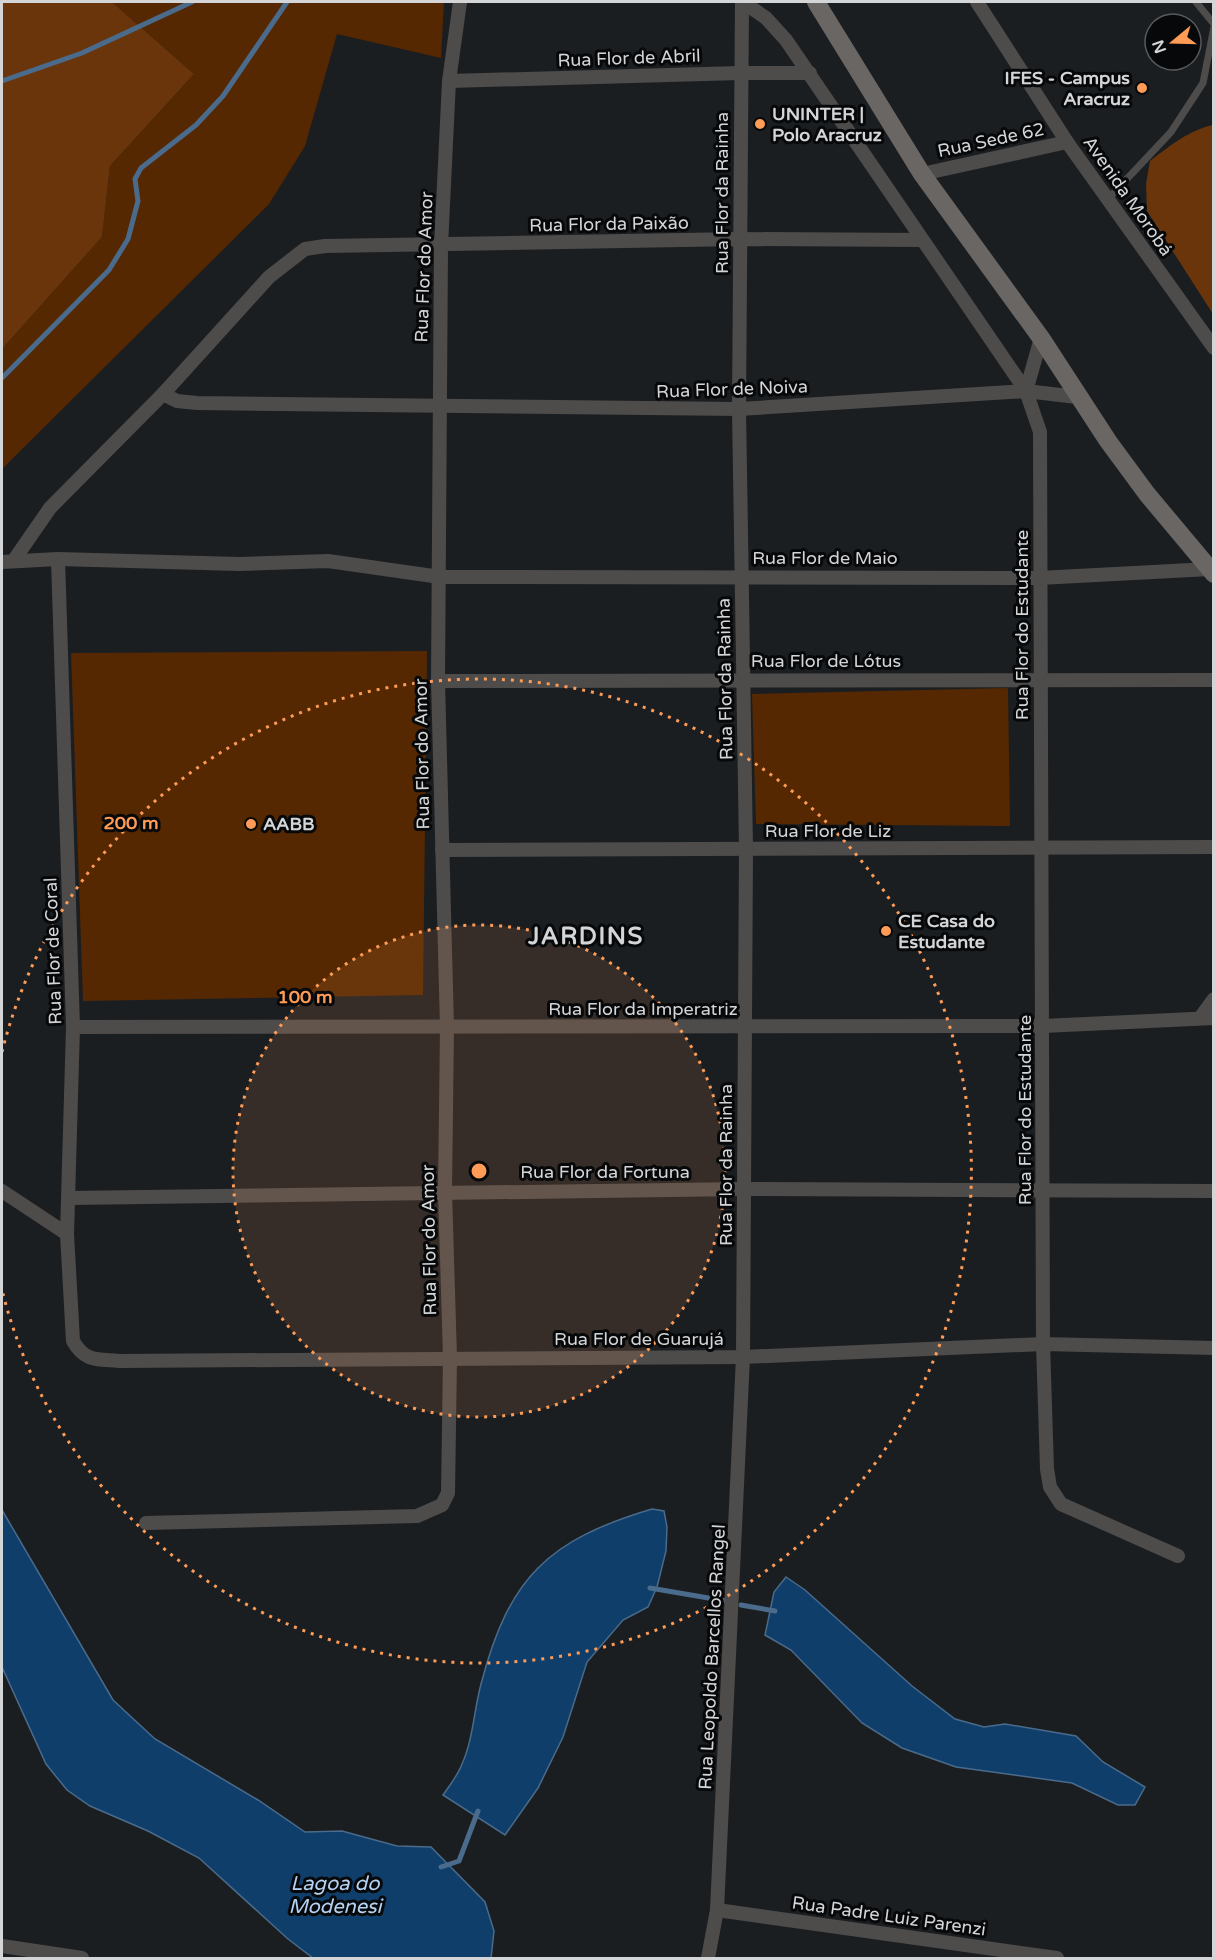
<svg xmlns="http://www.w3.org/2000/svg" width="1215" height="1960" font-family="'Varela Round',sans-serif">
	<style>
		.green { fill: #552802 }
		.forest { fill: #6a350a }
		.water { fill: #0f3e6a; stroke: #4a6b8b; stroke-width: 1.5 }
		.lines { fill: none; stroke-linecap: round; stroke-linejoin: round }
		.stream { stroke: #4a6b8b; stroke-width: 5 }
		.lane { stroke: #4e4c4b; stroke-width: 7 }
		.street { stroke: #4e4c4b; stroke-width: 14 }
		.secondary { stroke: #6a6664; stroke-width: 18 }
		.ring { fill: none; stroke: #fe9c57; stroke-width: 3; stroke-dasharray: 3 6 }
		.poi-dot { fill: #fe9c57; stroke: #070809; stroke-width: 2 }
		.labels { text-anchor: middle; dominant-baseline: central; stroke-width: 6; stroke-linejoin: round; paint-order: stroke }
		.street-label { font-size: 18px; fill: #d3d5d7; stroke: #070809 }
		.poi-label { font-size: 18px; font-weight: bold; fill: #d3d5d7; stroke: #070809; text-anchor: start }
		.water-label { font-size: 20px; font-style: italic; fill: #b3d2f4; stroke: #070809 }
		.district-label { font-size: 24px; font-weight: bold; letter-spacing: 1.5px; fill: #d3d5d7; stroke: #070809 }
		.centre { fill: #fe9c57; stroke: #070809; stroke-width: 3 }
		.ring-label { font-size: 18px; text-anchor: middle; font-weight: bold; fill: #fe9c57; stroke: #070809; stroke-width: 6; stroke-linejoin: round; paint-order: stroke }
	</style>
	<rect width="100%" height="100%" fill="#1b1e21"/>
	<g class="green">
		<polygon points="112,2 444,2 441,58 337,34 305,146 269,204 2,469 2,349 102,237 110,166 194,74"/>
		<polygon points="427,651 423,995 83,1001 71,653"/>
		<polygon points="1008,688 1010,826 756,824 752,694"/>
	</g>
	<g class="forest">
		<polygon points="2,2 112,2 194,74 110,166 102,237 2,349"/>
		<path d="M1213,125H1214L1213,314L1147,211L1146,184L1150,161C1170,146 1189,130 1213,125Z"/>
	</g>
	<g class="water">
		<path d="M652,1509L664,1511L667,1527L666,1551L657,1587L648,1607L623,1620L587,1662L563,1737L538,1788L505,1835L443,1795C450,1785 458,1775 462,1764C473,1740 474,1710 481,1684C509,1577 548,1540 652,1509Z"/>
		<polygon points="2,1510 113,1700 155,1739 258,1800 305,1832 342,1831 397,1846 431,1847 485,1902 494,1931 491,1958 313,1958 288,1939 199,1858 148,1831 90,1806 67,1790 46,1764 2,1667"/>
		<polygon points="786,1577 805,1590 912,1686 955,1719 984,1727 1005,1724 1076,1736 1103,1762 1145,1787 1135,1805 1118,1805 1072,1783 956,1767 902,1748 862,1723 791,1650 765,1635 774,1592"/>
	</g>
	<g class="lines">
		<g class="stream">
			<polyline points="2,81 82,53 192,2"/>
			<polyline points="2,378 109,270 128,239 138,201 135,179 141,168 196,125 223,96 287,2"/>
			<polyline points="650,1588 726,1601"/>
			<polyline points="741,1605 775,1611"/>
			<polyline points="441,1867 459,1861 478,1811"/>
		</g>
		<g class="lane">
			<polyline points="1196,2 1214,24"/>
			<polyline points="1108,199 1171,132 1203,83 1214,27"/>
		</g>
		<g class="street">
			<polyline points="743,2 766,18 786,40 1026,391 1040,432 1043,1344 1047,1469 1050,1487 1061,1504 1178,1556"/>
			<polyline points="977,2 1067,142 1214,348"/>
			<polyline points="449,81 740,73 810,73"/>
			<polyline points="922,174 1067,142"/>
			<polyline points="1026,391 1041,338"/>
			<polyline points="163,394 177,401 197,403 739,409 1026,391 1077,397"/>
			<path d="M58,559L73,1027L67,1234L73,1341C85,1362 97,1359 119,1361L743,1357L1043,1344L1214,1348"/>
			<polyline points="14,560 50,508 163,394 269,277 305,249 325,246 740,239 922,240"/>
			<polyline points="2,562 58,559 239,564 328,561 440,577 1039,578 1210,569"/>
			<polyline points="438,681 1214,680"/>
			<polyline points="442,850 1214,847"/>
			<polyline points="1200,1018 1214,999"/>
			<polyline points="73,1027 1043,1026 1214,1018"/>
			<polyline points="2,1191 67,1234"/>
			<polyline points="69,1198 744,1189 1214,1191"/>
			<polyline points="146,1523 417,1516 442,1505 448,1493 450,1358 445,1191 447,1027 438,681 441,246 449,81 460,2"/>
			<polyline points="717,1910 1057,1958"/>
			<polyline points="2,1946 82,1958"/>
			<polyline points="708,1958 717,1910 743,1357 746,849 739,409 742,2"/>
		</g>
		<polyline class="secondary" points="816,2 922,174 1041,338 1108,441 1147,494 1214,574"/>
	</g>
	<circle cx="479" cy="1171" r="246" fill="#fe9c57" fill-opacity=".12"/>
	<g class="ring">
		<circle cx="479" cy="1171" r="246"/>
		<path d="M2 1052A492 492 0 1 1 2 1290"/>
	</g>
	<g class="poi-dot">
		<circle cx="1142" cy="88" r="6"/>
		<circle cx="760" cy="124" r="6"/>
		<circle cx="251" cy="824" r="6"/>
		<circle cx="886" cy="931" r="6"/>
	</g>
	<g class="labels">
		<g class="street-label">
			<text transform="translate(629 58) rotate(-2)">Rua Flor de Abril</text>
			<text transform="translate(991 140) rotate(-12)">Rua Sede 62</text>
			<text transform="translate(722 193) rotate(-90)">Rua Flor da Rainha</text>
			<text transform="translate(1128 196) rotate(55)">Avenida Morobá</text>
			<text transform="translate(609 224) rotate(-1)">Rua Flor da Paixão</text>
			<text transform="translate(424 267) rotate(-88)">Rua Flor do Amor</text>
			<text transform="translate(732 389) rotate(-2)">Rua Flor de Noiva</text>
			<text x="825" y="558">Rua Flor de Maio</text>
			<text transform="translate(1022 625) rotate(-90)">Rua Flor do Estudante</text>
			<text x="826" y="661">Rua Flor de Lótus</text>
			<text transform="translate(725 679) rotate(-91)">Rua Flor da Rainha</text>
			<text transform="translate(422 754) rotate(-91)">Rua Flor do Amor</text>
			<text x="828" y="831">Rua Flor de Liz</text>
			<text transform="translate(53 951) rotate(-92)">Rua Flor de Coral</text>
			<text x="643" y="1009">Rua Flor da Imperatriz</text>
			<text transform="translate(1025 1110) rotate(-90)">Rua Flor do Estudante</text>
			<text transform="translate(726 1165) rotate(-90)">Rua Flor da Rainha</text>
			<text x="605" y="1172">Rua Flor da Fortuna</text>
			<text transform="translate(429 1240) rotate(-91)">Rua Flor do Amor</text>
			<text x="639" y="1339">Rua Flor de Guarujá</text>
			<text transform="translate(712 1657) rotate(-87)">Rua Leopoldo Barcellos Rangel</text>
			<text transform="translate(889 1916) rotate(8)">Rua Padre Luiz Parenzi</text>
		</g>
		<g class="poi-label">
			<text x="1130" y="78" text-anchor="end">IFES - Campus<tspan x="1130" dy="21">Aracruz</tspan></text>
			<text x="772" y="114">UNINTER |<tspan x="772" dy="21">Polo Aracruz</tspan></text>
			<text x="263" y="824">AABB</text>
			<text x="898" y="921">CE Casa do<tspan x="898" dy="21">Estudante</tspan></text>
		</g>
		<g class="water-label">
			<text x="335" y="1884">Lagoa do<tspan x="335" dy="23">Modenesi</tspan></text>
		</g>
		<g class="district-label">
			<text x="586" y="936">JARDINS</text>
		</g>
	</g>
	<circle cx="479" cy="1171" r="9" class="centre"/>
	<g class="ring-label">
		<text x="131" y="829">200 m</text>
		<text x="305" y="1003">100 m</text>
	</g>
	<rect width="1215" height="1960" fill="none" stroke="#d3d5d7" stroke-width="6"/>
	<g transform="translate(1173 42) rotate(251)"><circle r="28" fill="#070809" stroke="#595a5b" stroke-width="1.5"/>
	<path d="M0-4.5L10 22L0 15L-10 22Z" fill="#fe9c57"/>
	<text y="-9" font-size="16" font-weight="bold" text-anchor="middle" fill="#d3d5d7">N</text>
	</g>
</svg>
